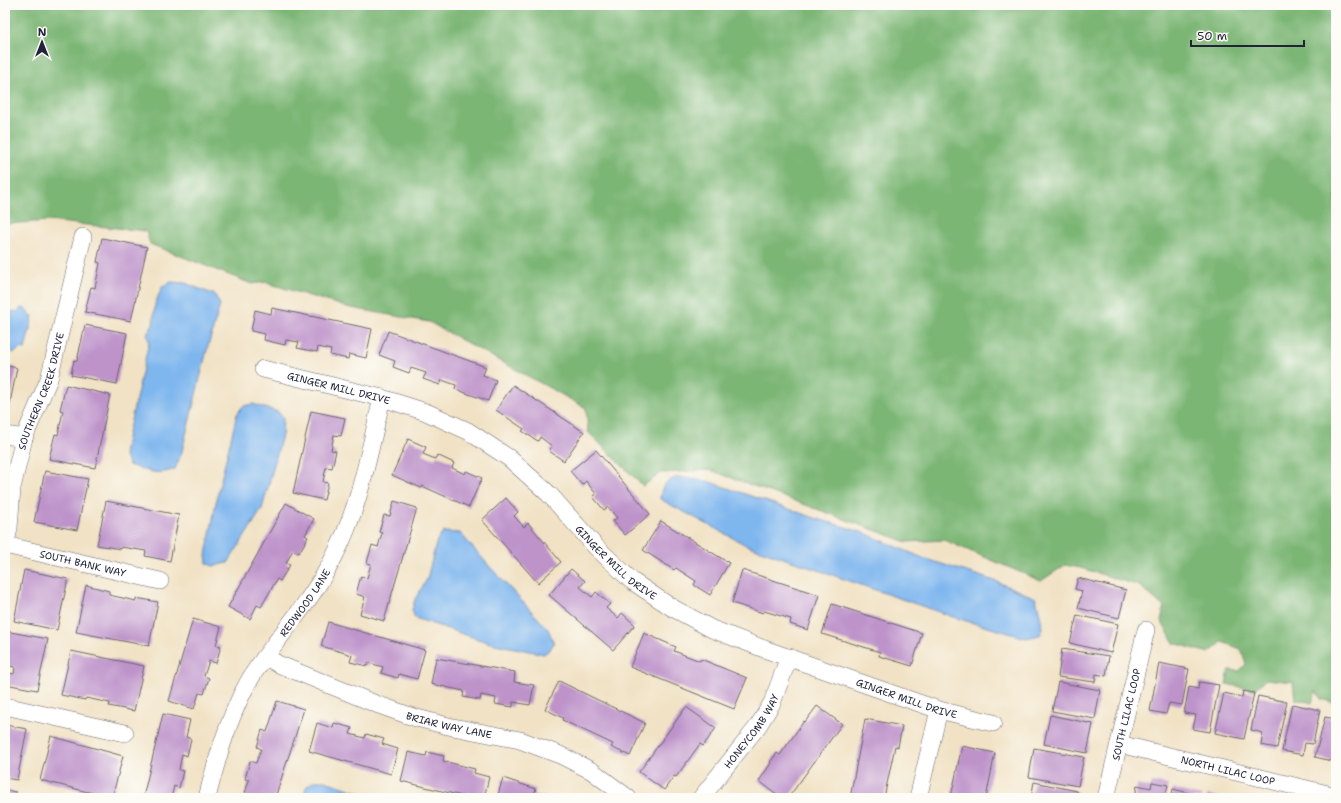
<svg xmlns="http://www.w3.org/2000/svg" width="1341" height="803" font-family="'Shantell Sans',sans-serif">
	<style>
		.forest { fill: #7cb675; stroke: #4f6c58 }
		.water { fill: #7eb6ee; stroke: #506c94 }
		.building { fill: #bd93ca }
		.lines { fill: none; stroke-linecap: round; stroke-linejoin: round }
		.minor-casing { stroke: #6a656b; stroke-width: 18 }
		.minor { stroke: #fff; stroke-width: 17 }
		.labels { text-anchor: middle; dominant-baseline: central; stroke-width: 3; stroke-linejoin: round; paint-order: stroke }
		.street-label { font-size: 10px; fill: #22223b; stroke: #fdfcf7 }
	</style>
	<rect width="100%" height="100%" fill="#fdfcf7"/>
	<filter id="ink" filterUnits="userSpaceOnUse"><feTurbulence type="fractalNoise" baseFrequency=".025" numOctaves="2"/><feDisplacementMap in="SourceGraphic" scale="8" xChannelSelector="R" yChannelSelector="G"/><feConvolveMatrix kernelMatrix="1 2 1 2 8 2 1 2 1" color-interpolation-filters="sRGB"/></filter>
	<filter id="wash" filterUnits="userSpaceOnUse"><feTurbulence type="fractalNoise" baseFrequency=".012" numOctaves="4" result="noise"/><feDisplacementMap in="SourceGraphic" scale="16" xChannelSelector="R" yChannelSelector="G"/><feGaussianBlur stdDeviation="0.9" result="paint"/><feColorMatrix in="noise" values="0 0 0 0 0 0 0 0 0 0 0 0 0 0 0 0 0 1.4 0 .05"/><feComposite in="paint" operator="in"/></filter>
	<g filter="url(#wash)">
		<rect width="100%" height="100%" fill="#f1e2c5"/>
		<polygon class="forest" points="5,5 1336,5 1336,703 1321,699 1316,691 1312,703 1295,699 1293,682 1266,679 1255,690 1226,684 1229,670 1239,671 1246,664 1241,649 1222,642 1209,653 1174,643 1161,621 1164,607 1140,586 1081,568 1065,565 1041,581 944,540 907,542 710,470 661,473 643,486 588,432 586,408 429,322 346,307 264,282 252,284 150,244 146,231 48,221 5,224"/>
		<g class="water">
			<path d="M171,282L185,283L215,295L220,305L207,350L181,455L175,469C157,476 147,471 129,465L124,455L126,442L149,342L147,334L153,325L155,304L162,287Z"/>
			<path d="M21,308C26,308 28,310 29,315L33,316L25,349L20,348L16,352L13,353L9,348V345L5,344V340L12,311L17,312Z"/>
			<polygon points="253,404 278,412 283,418 282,435 262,509 228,563 213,566 207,563 206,555 218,492 237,414 243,406"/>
			<path d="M679,477L707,481L818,519L862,532L923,558L995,581L1036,598L1043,628L1040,635L1026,638L956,618L746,545L660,499C661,486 666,480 679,477Z"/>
			<polygon points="444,532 460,533 491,568 548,629 554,643 550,649 544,654 490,643 415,618 412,610 415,599 427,579 437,540"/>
			<polygon points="314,781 325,781 377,798 303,798 306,787"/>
		</g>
		<g id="blocks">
			<g class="building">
				<polygon points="102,238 147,247 131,321 85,312 91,287 95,288 100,263 97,262"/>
				<polygon points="272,308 372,329 366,358 349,354 348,359 330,355 331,350 318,347 317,352 297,348 299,342 286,340 285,345 264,340 265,334 251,331 255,310 271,314"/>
				<polygon points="85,325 127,333 117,384 71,375 74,360 77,361"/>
				<polygon points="388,331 486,367 483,375 496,380 488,401 455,389 456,385 442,380 440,385 423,379 426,373 411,368 409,373 393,367 395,361 379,355"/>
				<polygon points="5,365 17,368 8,413 5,412"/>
				<polygon points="66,385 110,395 95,468 49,459 55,434 58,435 63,411 60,410"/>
				<polygon points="513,385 584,432 564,461 549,451 552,446 540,437 538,441 522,431 524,429 496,410"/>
				<polygon points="311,411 345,418 341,436 334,435 331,450 336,451 332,468 326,467 323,482 328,483 324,500 293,493"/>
				<polygon points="408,439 426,447 423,454 435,459 437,455 454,463 452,468 465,474 466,471 482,478 469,507 422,486 421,488 392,475"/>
				<polygon points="596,450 650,514 625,535 613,521 617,518 608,507 604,510 593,497 596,494 586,481 582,485 570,471"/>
				<polygon points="45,471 88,479 77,530 34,522"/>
				<polygon points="506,498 518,512 514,516 524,527 528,523 561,562 538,583 482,520"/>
				<polygon points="106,501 179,515 170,561 145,556 146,551 121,547 121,549 97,545"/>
				<polygon points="394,501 417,508 384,621 360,614 365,597 356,594 361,576 367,578 371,564 367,563 372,545 378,547 382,533 379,532 384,515 390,516"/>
				<polygon points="286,503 314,519 305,535 308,537 299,553 293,550 286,563 290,565 280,581 277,579 261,607 257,605 250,619 228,607"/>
				<polygon points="661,521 729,563 710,595 694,585 696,581 676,568 674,570 643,550"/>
				<polygon points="571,569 585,581 580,587 592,597 596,592 610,604 606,608 618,618 622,613 635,625 613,650 549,595"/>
				<polygon points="24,570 68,579 57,630 14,621"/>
				<polygon points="742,570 819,595 808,630 790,624 791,619 764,611 763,613 732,603"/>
				<polygon points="1078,578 1126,590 1119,618 1078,608 1082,591 1075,589"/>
				<polygon points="86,585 109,591 109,595 136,601 136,598 158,602 149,646 76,632"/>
				<polygon points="832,604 922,633 912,666 879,656 880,652 822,634"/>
				<polygon points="1077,615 1118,624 1111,653 1070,643"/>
				<polygon points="193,619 221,627 216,645 221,646 216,663 209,661 204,676 209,678 204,694 199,693 194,709 169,701"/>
				<polygon points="328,622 425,650 417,679 399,674 398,678 381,673 383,667 369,663 367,666 350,662 352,655 321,646"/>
				<polygon points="5,631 48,639 37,690 5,684 5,672 14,674 15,667 5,665"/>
				<polygon points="644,633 676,647 674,651 700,661 701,659 747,678 734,709 630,667"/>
				<polygon points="1062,649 1109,656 1106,676 1096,674 1095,682 1058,677"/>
				<polygon points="71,651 144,666 134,711 109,706 110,703 86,698 85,700 61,695"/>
				<polygon points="436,658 515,672 514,682 534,685 530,705 513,702 513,707 495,704 496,698 481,695 480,700 463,697 464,691 431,684"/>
				<polygon points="1159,663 1189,669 1182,705 1169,703 1166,714 1150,711"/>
				<polygon points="559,681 645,723 630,756 611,747 613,744 562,720 563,718 545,709"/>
				<polygon points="1058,682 1100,690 1095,719 1052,711"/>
				<polygon points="1199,682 1219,685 1210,732 1193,729 1196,715 1184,713 1189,687 1198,689"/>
				<polygon points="1243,691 1254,693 1244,739 1215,733 1224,693 1242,697"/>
				<polygon points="1258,696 1287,702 1277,748 1261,745 1263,733 1251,730"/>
				<polygon points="277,701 304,709 275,798 250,798 244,796 249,780 245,779 250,761 256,763 261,749 257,747 262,730 267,732"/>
				<polygon points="1292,704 1320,710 1313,744 1305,743 1303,755 1282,751"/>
				<polygon points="817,706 842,724 788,798 782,798 759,781 771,763 770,762 777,753 780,755 804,721 805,722"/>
				<polygon points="686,707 716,728 703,746 700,744 676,777 674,776 664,790 639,772"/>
				<polygon points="163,714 190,720 186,737 191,739 187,756 182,754 179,770 183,771 179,788 174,786 171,798 150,798 143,797"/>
				<polygon points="1050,715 1093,724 1087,753 1044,744"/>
				<polygon points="1325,717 1336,719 1336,762 1315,757"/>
				<polygon points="865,719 902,726 898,747 895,746 884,798 850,798"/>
				<polygon points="317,723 333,728 334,723 352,728 350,734 365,738 366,734 384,739 382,744 398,749 391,774 309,751"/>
				<polygon points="5,725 27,729 17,780 5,778"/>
				<polygon points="51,736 123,756 112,798 40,780"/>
				<polygon points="962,746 995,753 986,798 953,798 951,797"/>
				<polygon points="1034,748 1084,757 1078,786 1029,777"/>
				<polygon points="408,752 426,756 427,752 444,756 443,761 475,769 474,773 489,777 484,798 470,798 401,781"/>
				<polygon points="503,778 536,789 534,794 546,798 497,798"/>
				<polygon points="1034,782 1077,791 1076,798 1031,798"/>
				<polygon points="1152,782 1168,785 1165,798 1135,798 1137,785 1151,788"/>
				<polygon points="1173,789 1201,796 1201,798 1171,798"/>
				<polygon points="5,790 16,792 15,798 5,798"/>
				<polygon points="1207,795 1219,797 1219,798 1207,798"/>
			</g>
		</g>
	</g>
	<g filter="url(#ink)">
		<use href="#blocks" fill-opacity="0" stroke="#6a656b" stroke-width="1"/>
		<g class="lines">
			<defs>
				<g id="minor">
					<path id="s1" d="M263,369L382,398L426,412L468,431L509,458L549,494L596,547L632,581L671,607L712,629L767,650L939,710L993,723"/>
					<polyline points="5,435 24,438"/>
					<path id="s2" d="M5,545L160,581"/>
					<path id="s3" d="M5,547L9,528L12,488L24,438L49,379L83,237"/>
					<path id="s4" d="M266,657L278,664L376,704L413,717L448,726L520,740L560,755L592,771L628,798"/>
					<polyline points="5,706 125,733"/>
					<path id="s5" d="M1119,744L1336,796"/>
					<path id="s6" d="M207,798C217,757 232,706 255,671C281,633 313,599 334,557C360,507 369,452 382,398"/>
					<path id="s7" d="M701,798L758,726L772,703L789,657"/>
					<polyline points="918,798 939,710"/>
					<path id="s8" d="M1106,798L1146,630"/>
				</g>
			</defs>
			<use href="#minor" class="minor-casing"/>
			<use href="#minor" class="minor"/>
		</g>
	</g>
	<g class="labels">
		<g class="street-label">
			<text stroke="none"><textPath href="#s1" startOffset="78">GINGER MILL DRIVE</textPath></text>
			<text stroke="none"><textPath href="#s3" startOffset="161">SOUTHERN CREEK DRIVE</textPath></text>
			<text stroke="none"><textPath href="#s1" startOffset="414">GINGER MILL DRIVE</textPath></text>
			<text stroke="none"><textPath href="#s2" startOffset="80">SOUTH BANK WAY</textPath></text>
			<text stroke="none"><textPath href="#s6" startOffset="221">REDWOOD LANE</textPath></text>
			<text stroke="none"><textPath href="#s1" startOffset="738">GINGER MILL DRIVE</textPath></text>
			<text stroke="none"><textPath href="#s8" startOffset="86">SOUTH LILAC LOOP</textPath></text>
			<text stroke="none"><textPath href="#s4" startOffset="196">BRIAR WAY LANE</textPath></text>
			<text stroke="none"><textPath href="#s7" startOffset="84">HONEYCOMB WAY</textPath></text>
			<text stroke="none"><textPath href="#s5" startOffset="112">NORTH LILAC LOOP</textPath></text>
		</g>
	</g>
	<rect width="1341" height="803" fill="none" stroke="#fdfcf7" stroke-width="20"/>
	<g transform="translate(42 42)" stroke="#fdfcf7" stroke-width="3" paint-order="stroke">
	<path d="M0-3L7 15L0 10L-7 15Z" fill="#22223b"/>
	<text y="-6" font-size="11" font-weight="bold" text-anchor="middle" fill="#22223b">N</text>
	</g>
	<path d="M1191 40v6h113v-6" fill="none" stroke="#22223b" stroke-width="2"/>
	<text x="1197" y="40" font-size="12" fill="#22223b" stroke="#fdfcf7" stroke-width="3" paint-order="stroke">50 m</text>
</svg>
